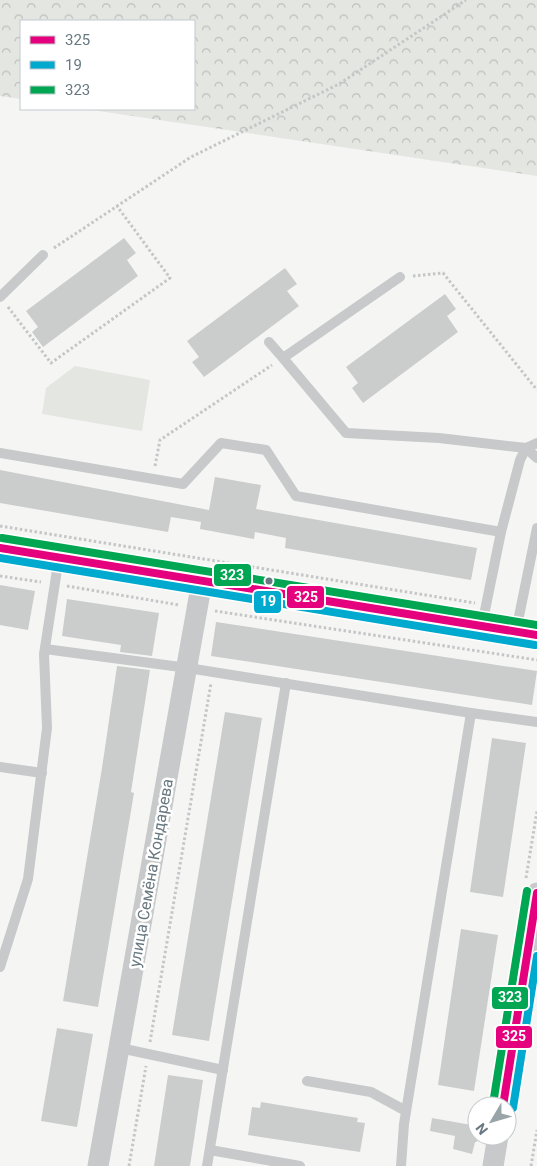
<svg xmlns="http://www.w3.org/2000/svg" width="537" height="1166" font-family="Roboto,sans-serif">
	<style>
		.forest { fill: url(#forest-crowns) }
		.green { fill: #e4e6e2 }
		.building { fill: #cbcdcd }
		.lines { fill: none; stroke-linecap: round; stroke-linejoin: round }
		.path { stroke: #c5c6c7; stroke-width: 3; stroke-dasharray: 2.5 2.5; stroke-linecap: butt }
		.lane { stroke: #c7c9ca; stroke-width: 10 }
		.street { stroke: #c7c9ca; stroke-width: 21 }
		.bus-1-casing { stroke: #fff; stroke-width: 11 }
		.bus-2-casing { stroke: #fff; stroke-width: 11 }
		.bus-3-casing { stroke: #fff; stroke-width: 11 }
		.bus-1 { stroke: #e5007d; stroke-width: 8 }
		.bus-2 { stroke: #00a9ce; stroke-width: 8 }
		.bus-3 { stroke: #00a651; stroke-width: 8 }
		.bus-dot { fill: #687881; stroke: #fff; stroke-width: 2 }
		.labels { text-anchor: middle; dominant-baseline: central; stroke-width: 5; stroke-linejoin: round; paint-order: stroke }
		.street-label { font-size: 16px; fill: #687881; stroke: #fff }
		.line-badge { stroke: #fff; stroke-width: 2 }
		.badge-label { font-size: 14px; text-anchor: middle; font-weight: bold; fill: #fff }
	</style>
	<defs>
		<pattern id="forest-crowns" width="20" height="18" patternUnits="userSpaceOnUse" patternTransform="scale(1.25)"><rect width="20" height="18" fill="#e4e6e2"/><path d="M2 6a3 3 0 1 1 6 0M12 15a3 3 0 1 1 6 0" fill="none" stroke="#bdbfbd"/></pattern>
	</defs>
	<rect width="100%" height="100%" fill="#f5f5f4"/>
	<polygon class="forest" points="0,0 537,0 537,176 85,109 194,109 194,21 21,21 21,99 0,96"/>
	<polygon class="green" points="75,366 150,380 142,431 42,414 46,388"/>
	<g class="building">
		<polygon points="124,238 136,253 127,260 138,276 43,347 32,332 38,327 26,311"/>
		<polygon points="285,268 297,284 287,291 299,306 204,377 192,362 199,357 187,341"/>
		<polygon points="445,294 456,309 447,316 458,332 363,403 352,388 358,383 346,367"/>
		<polygon points="0,470 209,510 215,477 261,485 256,509 477,548 471,580 285,548 286,538 255,532 254,539 200,529 201,522 171,517 168,532 0,503"/>
		<polygon points="0,585 35,591 28,630 0,625"/>
		<polygon points="67,599 159,613 152,656 120,652 121,645 62,636"/>
		<polygon points="216,622 537,671 532,705 211,656"/>
		<polygon points="117,666 150,670 131,792 134,793 98,1007 63,1001 102,768"/>
		<polygon points="225,712 262,718 209,1041 172,1035"/>
		<polygon points="492,738 526,743 503,897 470,892"/>
		<polygon points="461,929 498,935 474,1091 438,1085"/>
		<polygon points="57,1028 93,1034 77,1127 41,1121"/>
		<polygon points="168,1075 203,1080 190,1166 154,1166"/>
		<polygon points="261,1102 358,1118 357,1122 365,1123 360,1152 248,1135 252,1107 260,1108"/>
		<polygon points="432,1118 477,1126 477,1142 475,1142 472,1154 453,1149 455,1136 430,1131"/>
	</g>
	<g class="lines">
		<g class="path">
			<polyline points="54,248 191,157 339,84 466,0"/>
			<polyline points="413,276 443,273 537,390"/>
			<polyline points="8,307 51,363 170,278 117,206"/>
			<polyline points="155,466 160,440 272,365"/>
			<polyline points="0,526 475,603"/>
			<polyline points="0,576 41,582"/>
			<polyline points="67,586 179,605"/>
			<polyline points="215,611 537,660"/>
			<polyline points="526,878 537,811"/>
			<polyline points="150,1042 211,683"/>
			<polyline points="129,1166 146,1066"/>
			<polyline points="531,1166 537,1130"/>
		</g>
		<g class="lane">
			<polyline points="400,277 283,358 346,433 439,438 526,448 520,460 501,532"/>
			<polyline points="0,297 43,255"/>
			<polyline points="269,342 283,358"/>
			<polyline points="537,443 526,448 537,458"/>
			<polyline points="0,453 183,484 221,443 266,450 296,496 501,532 482,625"/>
			<polyline points="516,631 537,528"/>
			<polyline points="45,649 188,668 471,713 537,722"/>
			<polyline points="0,767 42,773"/>
			<polyline points="0,967 28,879 47,728 44,654 59,557"/>
			<polyline points="120,1048 223,1070"/>
			<polyline points="307,1081 371,1092 406,1111"/>
			<polyline points="210,1150 300,1166"/>
			<polyline points="207,1166 286,683"/>
			<polyline points="401,1166 404,1124 471,713"/>
		</g>
		<g class="street">
			<polyline points="0,548 537,635"/>
			<polyline points="503,1106 537,893"/>
			<polyline points="98,1166 202,581"/>
			<polyline points="493,1166 498,1136"/>
		</g>
		<defs>
			<g id="bus-1">
				<polyline points="0,548 537,635"/>
				<polyline points="503,1106 537,893"/>
			</g>
			<g id="bus-2">
				<polyline points="0,558 535,645"/>
				<polyline points="513,1108 537,956"/>
			</g>
			<g id="bus-3">
				<polyline points="2,538 537,625"/>
				<polyline points="493,1104 527,891"/>
			</g>
		</defs>
		<use href="#bus-1" class="bus-1-casing"/>
		<use href="#bus-2" class="bus-2-casing"/>
		<use href="#bus-3" class="bus-3-casing"/>
		<use href="#bus-1" class="bus-1"/>
		<use href="#bus-2" class="bus-2"/>
		<use href="#bus-3" class="bus-3"/>
	</g>
	<circle class="bus-dot" cx="269" cy="581" r="4.5"/>
	<g class="labels">
		<g class="street-label">
			<text transform="translate(151 873) rotate(-80)">улица Семёна Кондарева</text>
		</g>
	</g>
	<g class="line-badge">
		<rect x="213" y="563" width="39" height="24" rx="5" fill="#00a651"/>
		<rect x="286" y="585" width="39" height="24" rx="5" fill="#e5007d"/>
		<rect x="253" y="590" width="29" height="24" rx="5" fill="#00a9ce"/>
		<rect x="491" y="986" width="38" height="24" rx="5" fill="#00a651"/>
		<rect x="495" y="1025" width="38" height="24" rx="5" fill="#e5007d"/>
	</g>
	<g class="badge-label">
		<text x="232" y="580">323</text>
		<text x="306" y="602">325</text>
		<text x="268" y="606">19</text>
		<text x="510" y="1002">323</text>
		<text x="514" y="1041">325</text>
	</g>
	<rect x="20" y="20" width="175" height="90" fill="#ffffff" stroke="#c3c9cd"/>
	<rect x="30" y="36" width="25" height="8" fill="#e5007d" stroke="#c3c9cd"/>
	<text x="65" y="45" font-size="15" fill="#687881">325</text>
	<rect x="30" y="61" width="25" height="8" fill="#00a9ce" stroke="#c3c9cd"/>
	<text x="65" y="70" font-size="15" fill="#687881">19</text>
	<rect x="30" y="86" width="25" height="8" fill="#00a651" stroke="#c3c9cd"/>
	<text x="65" y="95" font-size="15" fill="#687881">323</text>
	<g transform="translate(492 1121) rotate(232)"><circle r="24" fill="#ffffff" stroke="#c3c9cd"/>
	<path d="M0-4L9 19L0 12L-9 19Z" fill="#99a4a9"/>
	<text y="-8" font-size="14" font-weight="bold" text-anchor="middle" fill="#687881">N</text>
	</g>
</svg>
